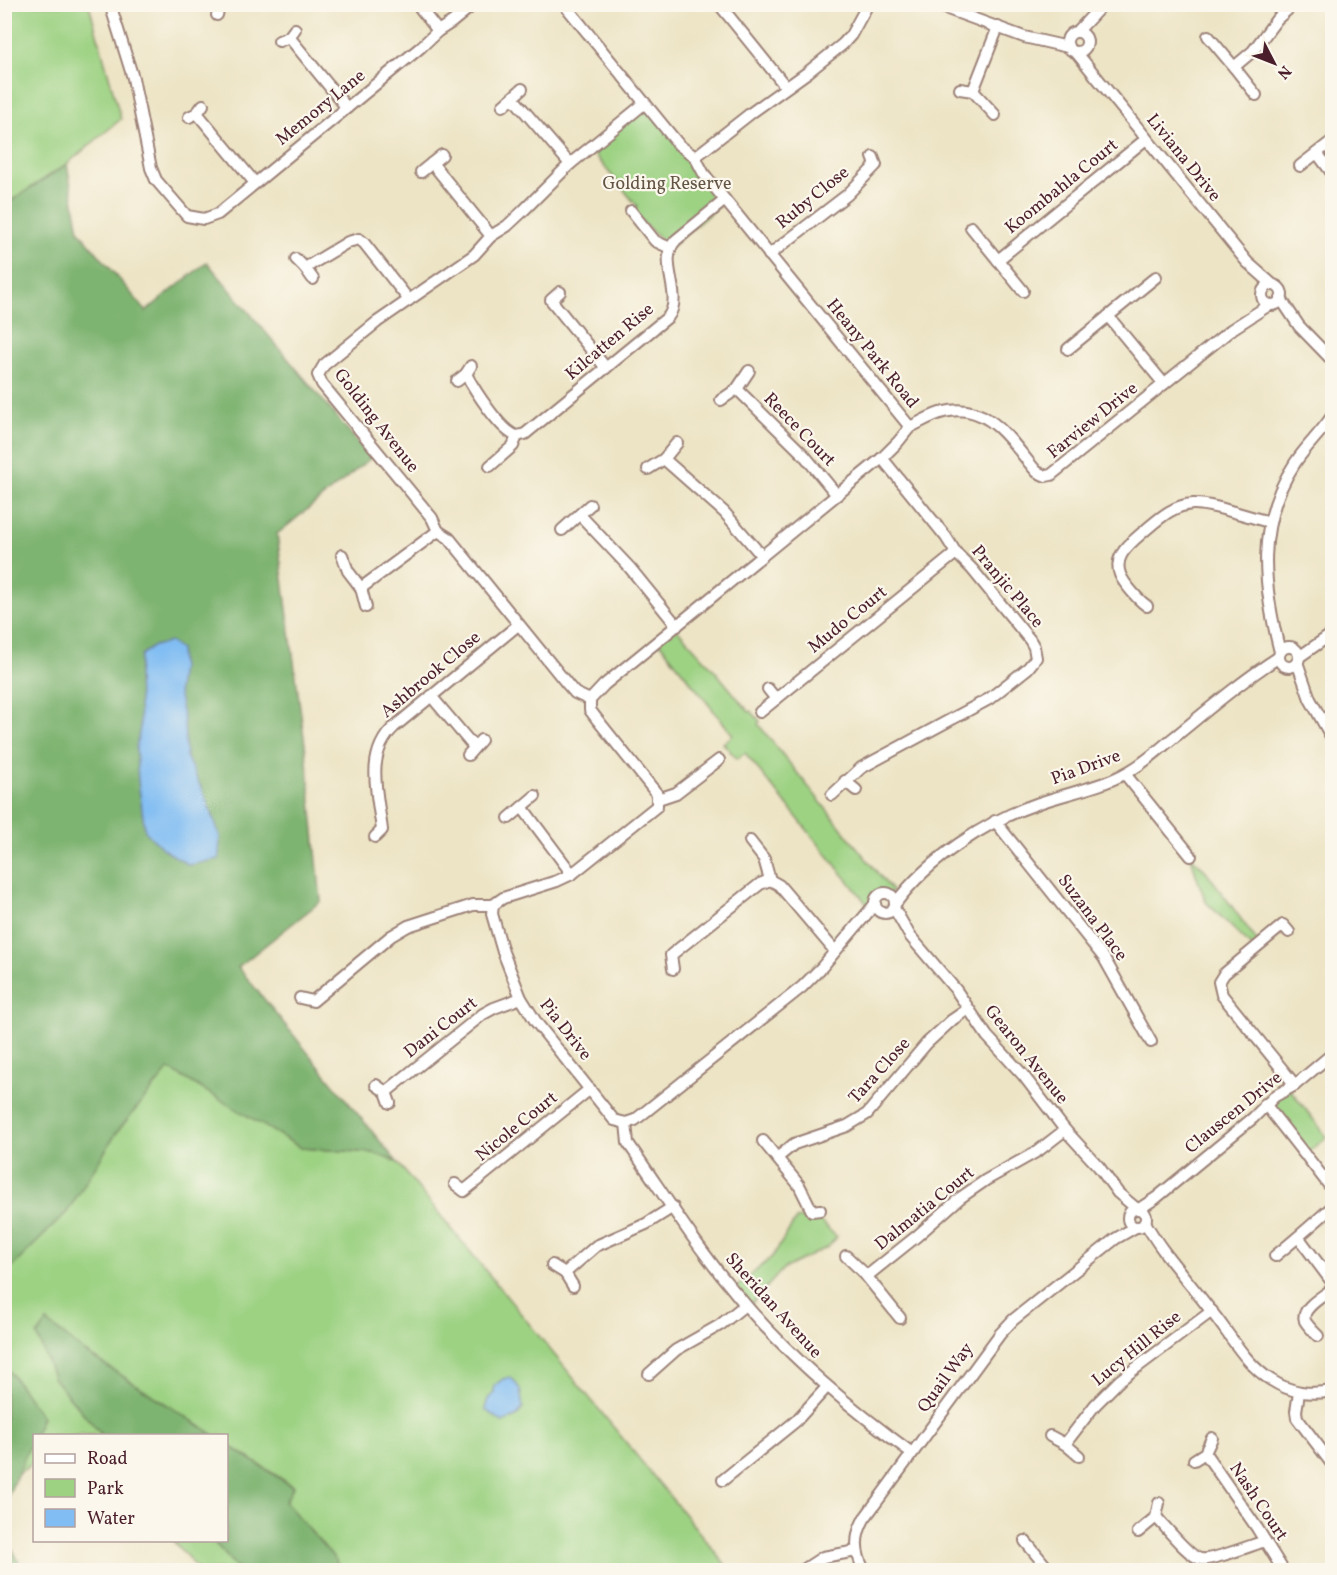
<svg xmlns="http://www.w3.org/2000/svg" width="1337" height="1575" font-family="Vollkorn,serif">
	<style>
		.green { fill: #9dd283; stroke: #747857; stroke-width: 1.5 }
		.forest { fill: #7eb471; stroke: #646a4e; stroke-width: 1.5 }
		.water { fill: #81bdf3; stroke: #666e8f; stroke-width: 1.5 }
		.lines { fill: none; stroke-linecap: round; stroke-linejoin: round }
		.street-casing { stroke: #9c8278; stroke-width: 14 }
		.street { stroke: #fff; stroke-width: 10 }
		.labels { text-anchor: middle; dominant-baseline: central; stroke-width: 4.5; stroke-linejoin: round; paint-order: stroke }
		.street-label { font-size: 18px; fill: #4a1f2b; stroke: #fbf7ec }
		.park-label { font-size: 18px; fill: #635545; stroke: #fbf7ec }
	</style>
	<rect width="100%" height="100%" fill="#fbf7ec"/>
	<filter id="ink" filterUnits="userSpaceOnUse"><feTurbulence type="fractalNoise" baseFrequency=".0167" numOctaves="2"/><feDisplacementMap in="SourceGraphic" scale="12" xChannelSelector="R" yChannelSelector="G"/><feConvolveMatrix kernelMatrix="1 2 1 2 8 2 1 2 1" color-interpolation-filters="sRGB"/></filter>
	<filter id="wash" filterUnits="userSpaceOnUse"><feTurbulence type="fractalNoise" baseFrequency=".008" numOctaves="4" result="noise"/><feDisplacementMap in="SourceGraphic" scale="24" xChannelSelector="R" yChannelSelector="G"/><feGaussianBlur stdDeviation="1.35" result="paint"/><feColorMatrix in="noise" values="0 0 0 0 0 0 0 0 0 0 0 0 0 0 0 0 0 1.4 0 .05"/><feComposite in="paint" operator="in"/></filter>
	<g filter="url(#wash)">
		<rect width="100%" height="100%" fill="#ede4c5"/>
		<g class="green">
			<polygon points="5,5 89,5 121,119 67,164 5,205"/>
			<polygon points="645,103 725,200 670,248 631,211 637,206 589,148"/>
			<polygon points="675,627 716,672 749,712 751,711 760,721 758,724 893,892 879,896 871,909 745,753 737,759 723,743 733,735 658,641"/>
			<polygon points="1191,856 1206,871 1260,945 1254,949 1206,902 1196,875"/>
			<polygon points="169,1068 301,1148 374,1153 397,1162 730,1570 339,1570 336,1560 285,1502 293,1486 227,1444 226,1436 214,1435 85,1352 47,1322 54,1379 102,1435 83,1435 81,1433 77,1436 34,1436 34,1463 17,1474 42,1417 5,1365 4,1274 67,1212 117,1132"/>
			<polygon points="1289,1088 1327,1137 1305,1155 1265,1104"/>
			<polygon points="810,1212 837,1237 828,1247 783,1269 748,1308 733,1290 773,1256 796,1219 803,1218"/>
			<polygon points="173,1541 213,1541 239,1570 199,1570"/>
		</g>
		<g class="forest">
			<polygon points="67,164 79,231 146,311 207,262 371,458 277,534 306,752 321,901 238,967 397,1162 374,1153 301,1148 169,1069 117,1132 67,1212 5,1274 5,205"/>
			<polygon points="47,1322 85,1352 214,1435 102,1435 54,1379 37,1335"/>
			<polygon points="5,1365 42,1417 5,1503"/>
			<polygon points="227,1444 293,1487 285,1502 336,1560 339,1570 239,1570 213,1541 226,1540"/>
			<polygon points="4,1534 5,1534 23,1570 5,1570"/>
		</g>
		<g class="water">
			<polygon points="170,642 180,649 181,666 178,691 184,721 186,756 205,796 220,836 219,859 189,865 163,849 145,831 138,781 136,748 140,728 138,674 141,655 154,646"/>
			<polygon points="511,1377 520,1389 523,1408 516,1417 502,1422 485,1409 488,1399 494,1393 494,1386 503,1379"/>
		</g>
	</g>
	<g filter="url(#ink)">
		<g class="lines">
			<defs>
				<g id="street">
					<polyline points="110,4 133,78 151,168 156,180 187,216 204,219 218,214 421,47 438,31 452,22 474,4"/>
					<polyline points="417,4 438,31"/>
					<polyline points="564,4 679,145 695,157 704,174 725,200 910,427"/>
					<polyline points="719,4 786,87"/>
					<polyline points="934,4 1024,37 1068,47"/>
					<polyline points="217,15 220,4"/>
					<polyline points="1077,32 1103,4"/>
					<circle cx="1077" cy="42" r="10"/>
					<polyline points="1208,36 1234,67"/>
					<polyline points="289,37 347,108"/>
					<polyline points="279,41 289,37 295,29"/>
					<polyline points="1076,52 1247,262 1273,285"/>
					<polyline points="960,89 973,91 995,115"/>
					<polyline points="973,91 998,27"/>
					<polyline points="1256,95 1234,67 1253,51 1277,19 1294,4"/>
					<polyline points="513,98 570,164"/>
					<polyline points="503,106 522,89"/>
					<polyline points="197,113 255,183"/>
					<polyline points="189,117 197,113 203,105"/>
					<polyline points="1317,153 1332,173"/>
					<polyline points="695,157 751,113 808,72 843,44 851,35 868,4"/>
					<polyline points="432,163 491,236"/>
					<polyline points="1300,166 1332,141"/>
					<polyline points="421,172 442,155"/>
					<polyline points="631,211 655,241 670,248"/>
					<polyline points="971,227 1023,291"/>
					<polyline points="769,255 847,195 876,165 873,157"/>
					<polyline points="296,259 305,268 348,242 359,239 364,243 409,300"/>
					<polyline points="998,260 1146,139"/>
					<polyline points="305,268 313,279"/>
					<circle cx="1272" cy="295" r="10"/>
					<polyline points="560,292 551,300 606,368"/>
					<polyline points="1281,299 1299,326 1332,360"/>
					<polyline points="1108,316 1164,384"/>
					<polyline points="1068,349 1156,277"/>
					<path d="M466,374C474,389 501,432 517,436L525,434L668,317C685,295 656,261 676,240L725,200"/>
					<polyline points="457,381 466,374 471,366"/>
					<polyline points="737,389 804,455 837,495"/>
					<polyline points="721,400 737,389 749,371"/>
					<path d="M910,427C921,422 933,414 944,412C990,401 1012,444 1037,472L1046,476L1051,475L1232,329L1269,305"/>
					<polyline points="664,459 724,512 762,556"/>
					<polyline points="490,466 513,446 517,436"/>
					<polyline points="648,469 664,459 677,443"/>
					<polyline points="580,515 630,568 677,626"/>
					<polyline points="562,530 590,505"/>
					<polyline points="342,555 348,571 361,588 366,607"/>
					<polyline points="361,588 438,531"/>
					<path d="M1147,606C1137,599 1132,592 1125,583C1106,558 1132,542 1149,527C1162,516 1175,505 1193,504C1211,503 1251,518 1270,522"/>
					<circle cx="1289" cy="657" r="10"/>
					<path d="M1280,652C1263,586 1255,524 1295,463C1306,446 1321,433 1332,416"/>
					<polyline points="1299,657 1332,634"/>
					<polyline points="1297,662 1310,699 1332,738"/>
					<polyline points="768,689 776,699"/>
					<polyline points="431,696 474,747"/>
					<polyline points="590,700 590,710 596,718 657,794 657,806 572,874 557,881 503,898 493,905 492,914 503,952 521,998 536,1022 614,1120 626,1123 635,1120 802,987 822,967 875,904"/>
					<polyline points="590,700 575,693 568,685 449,538 438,531 432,518 322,384 318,375 324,365 377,322 474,255 491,236 507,226 522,212 570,164 645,103"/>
					<polyline points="590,700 604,685 882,458 898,442 910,427"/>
					<polyline points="760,712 956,553"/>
					<polyline points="468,755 481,740"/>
					<polyline points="1125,774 1191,856"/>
					<polyline points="845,781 856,790"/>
					<polyline points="832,795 861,768 989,699 1028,668 1036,658 1034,647 1030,640 972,569 956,553 946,537 882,458"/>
					<polyline points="658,799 676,793 719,760"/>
					<polyline points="522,807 572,874"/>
					<polyline points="509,818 535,796"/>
					<polyline points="995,821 1104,958 1151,1042"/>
					<path d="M375,837L382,830C378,795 364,755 394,727L518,625"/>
					<polyline points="750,841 764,859 770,880"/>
					<circle cx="885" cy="903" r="10"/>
					<path d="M895,904C928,859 986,821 1039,803C1067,793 1099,788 1126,773C1144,764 1160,748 1177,735C1210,708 1243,680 1279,657"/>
					<polyline points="894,908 910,936 956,990 987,1036 1023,1075 1065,1130 1099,1167 1118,1193 1137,1209"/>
					<polyline points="1289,932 1283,925 1224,974 1219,982 1222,995 1295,1085"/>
					<polyline points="673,969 671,955 760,884 770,880 779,885 835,951"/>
					<polyline points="300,998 313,1001 391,936 408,926 473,905 493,905"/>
					<polyline points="376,1085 386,1092"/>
					<polyline points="390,1103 386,1092 483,1014 494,1008 521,998"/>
					<polyline points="1265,1104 1305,1155"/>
					<path d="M626,1123L628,1143C663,1193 695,1245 734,1291C785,1354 847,1406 912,1453"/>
					<polyline points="763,1141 799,1185 812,1211 820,1210"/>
					<polyline points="777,1158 794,1144 847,1126 867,1114 927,1043 952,1020 968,1009"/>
					<polyline points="1308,1158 1332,1189"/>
					<polyline points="455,1184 464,1191 590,1089"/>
					<circle cx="1137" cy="1218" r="9"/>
					<polyline points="1139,1209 1156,1198 1253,1118 1275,1096 1295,1085 1332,1054"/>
					<path d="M1145,1222C1163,1255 1189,1281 1211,1311C1230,1334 1245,1364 1271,1380C1291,1393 1310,1395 1332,1391"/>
					<polyline points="1299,1238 1332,1282"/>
					<polyline points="846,1256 863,1272 900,1318"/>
					<path d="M1275,1256C1295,1240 1313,1224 1332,1207"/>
					<polyline points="552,1265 565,1273 573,1286"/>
					<polyline points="565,1273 596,1246 646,1224 673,1207"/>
					<polyline points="867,1276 917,1236 960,1198 986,1180 1038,1151 1065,1130"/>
					<path d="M1318,1336C1314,1332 1308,1326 1305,1321C1300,1308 1324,1296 1332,1289"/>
					<polyline points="649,1374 676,1350 720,1325 745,1305"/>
					<polyline points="1299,1393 1296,1411 1297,1418 1332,1464"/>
					<polyline points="1050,1436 1065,1444 1079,1456"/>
					<polyline points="1065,1444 1095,1405 1120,1380 1212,1311"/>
					<polyline points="1205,1453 1257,1528 1283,1570"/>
					<polyline points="1194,1460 1205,1453 1212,1438"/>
					<polyline points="723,1480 796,1421 827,1387"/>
					<path d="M1156,1517C1165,1526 1190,1558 1201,1559C1212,1561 1252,1545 1265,1541"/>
					<polyline points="1138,1532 1156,1517 1159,1503"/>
					<polyline points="1025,1541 1049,1570"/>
					<polyline points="803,1570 823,1557 857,1551"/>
					<path d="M864,1570C855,1553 854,1537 864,1519L1000,1334L1013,1320L1115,1239L1134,1228"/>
				</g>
			</defs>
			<use href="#street" class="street-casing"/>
			<use href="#street" class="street"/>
		</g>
	</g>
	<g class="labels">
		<g class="street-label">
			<text transform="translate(321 108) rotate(-39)">Memory Lane</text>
			<text transform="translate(1183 158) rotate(51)">Liviana Drive</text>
			<text transform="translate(1062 187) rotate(-39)">Koombahla Court</text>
			<text transform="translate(813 198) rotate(-39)">Ruby Close</text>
			<text transform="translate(610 342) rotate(-40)">Kilcatten Rise</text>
			<text transform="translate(872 354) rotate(51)">Heany Park Road</text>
			<text transform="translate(376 421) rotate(52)">Golding Avenue</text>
			<text transform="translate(1093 421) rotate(-39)">Farview Drive</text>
			<text transform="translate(799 430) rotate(46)">Reece Court</text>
			<text transform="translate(1007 587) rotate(50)">Pranjic Place</text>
			<text transform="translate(848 620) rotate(-39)">Mudo Court</text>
			<text transform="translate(431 675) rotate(-40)">Ashbrook Close</text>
			<text transform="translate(1086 768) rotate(-20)">Pia Drive</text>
			<text transform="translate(1092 918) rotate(53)">Suzana Place</text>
			<text transform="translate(441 1028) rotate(-38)">Dani Court</text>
			<text transform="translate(565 1030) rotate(52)">Pia Drive</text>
			<text transform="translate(1026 1055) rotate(51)">Gearon Avenue</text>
			<text transform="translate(880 1071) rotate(-48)">Tara Close</text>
			<text transform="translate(1234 1113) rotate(-39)">Clauscen Drive</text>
			<text transform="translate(517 1127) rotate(-39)">Nicole Court</text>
			<text transform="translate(925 1209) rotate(-39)">Dalmatia Court</text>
			<text transform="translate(773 1306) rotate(48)">Sheridan Avenue</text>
			<text transform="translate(1137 1349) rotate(-39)">Lucy Hill Rise</text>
			<text transform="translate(946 1378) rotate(-54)">Quail Way</text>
			<text transform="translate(1258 1502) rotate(56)">Nash Court</text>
		</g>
		<g class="park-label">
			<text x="667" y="184">Golding Reserve</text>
		</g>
	</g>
	<rect width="1337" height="1575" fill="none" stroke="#fbf7ec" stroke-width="24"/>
	<rect x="33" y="1434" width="195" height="108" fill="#fbf7ec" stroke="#b4a19f" stroke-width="1.5"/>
	<rect x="45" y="1454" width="30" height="9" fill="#ffffff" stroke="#b4a19f" stroke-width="1.5"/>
	<text x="87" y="1464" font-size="18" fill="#4a1f2b">Road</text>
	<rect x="45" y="1479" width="30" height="18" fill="#9dd283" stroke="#b4a19f" stroke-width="1.5"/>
	<text x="87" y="1494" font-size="18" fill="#4a1f2b">Park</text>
	<rect x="45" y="1509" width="30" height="18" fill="#81bdf3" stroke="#b4a19f" stroke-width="1.5"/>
	<text x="87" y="1524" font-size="18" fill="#4a1f2b">Water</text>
	<g transform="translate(1274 63) rotate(132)" stroke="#fbf7ec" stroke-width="4.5" paint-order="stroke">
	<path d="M0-4.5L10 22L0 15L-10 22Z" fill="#4a1f2b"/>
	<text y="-9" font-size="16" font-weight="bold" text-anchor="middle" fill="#4a1f2b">N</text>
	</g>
</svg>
